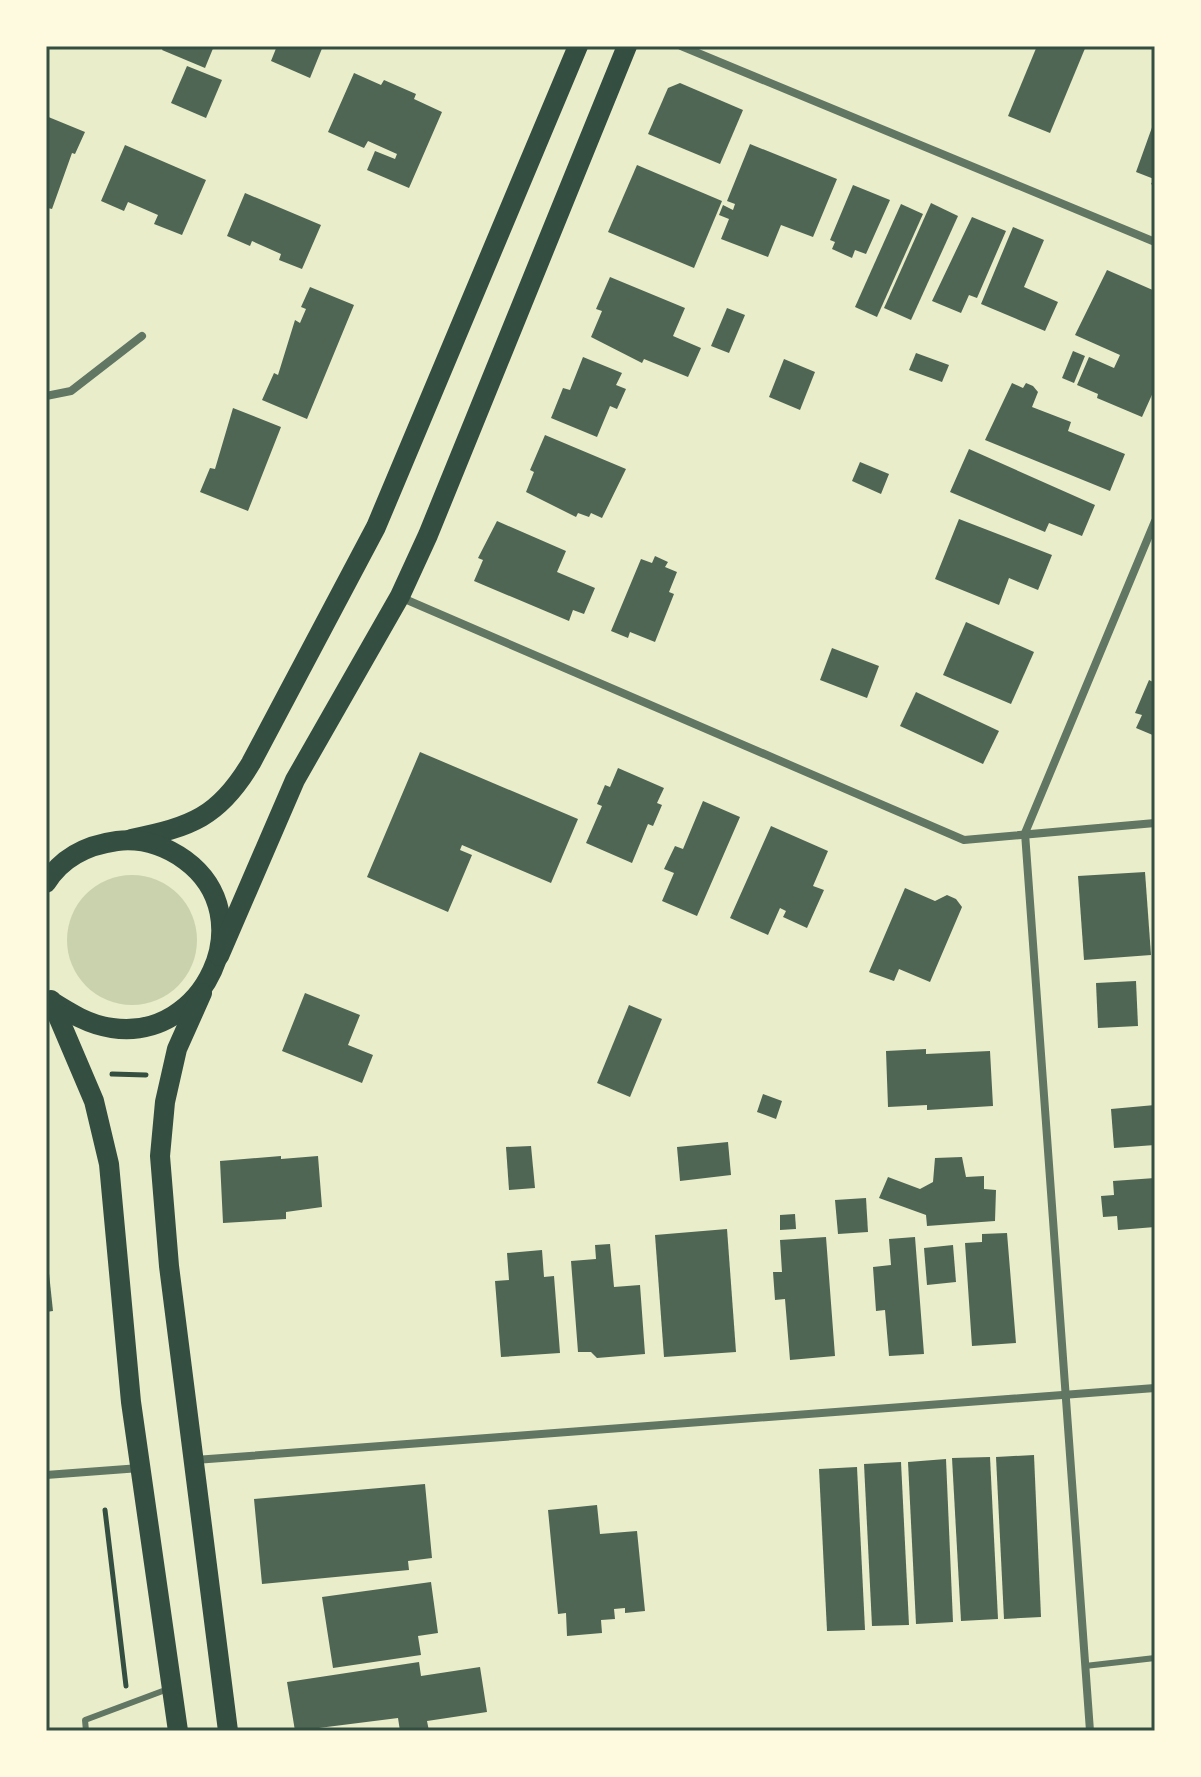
<svg xmlns="http://www.w3.org/2000/svg" width="1201" height="1777" font-family="Overpass,sans-serif">
	<style>
		.green { fill: #cad2ad }
		.building { fill: #4f6655 }
		.lines { fill: none; stroke-linecap: round; stroke-linejoin: round }
		.path { stroke: #344e41; stroke-width: 5 }
		.service { stroke: #617663; stroke-width: 6 }
		.minor { stroke: #617663; stroke-width: 8 }
		.primary { stroke: #344e41; stroke-width: 20 }
		.neatline { fill: none; stroke: #344e41; stroke-width: 3 }
	</style>
	<rect width="100%" height="100%" fill="#e9edc9"/>
	<circle class="green" cx="132" cy="940" r="65"/>
	<g class="building">
		<polygon points="164,46 214,46 205,68 162,50"/>
		<polygon points="277,46 323,46 310,78 271,61"/>
		<polygon points="1037,46 1086,46 1050,133 1008,116"/>
		<polygon points="187,66 222,80 206,118 171,103"/>
		<polygon points="354,73 381,85 384,80 416,94 414,99 442,112 409,188 367,170 375,151 395,159 397,154 368,141 364,148 328,132"/>
		<polygon points="680,83 743,110 720,164 648,134 668,88"/>
		<polygon points="46,116 85,132 75,154 72,153 52,209 48,208 46,213"/>
		<polygon points="1155,119 1155,186 1151,184 1154,179 1136,172"/>
		<polygon points="750,144 837,179 813,237 781,225 768,257 721,239 729,219 719,215 723,205 733,210 735,204 727,201"/>
		<polygon points="125,145 206,180 182,235 154,224 158,215 128,202 124,211 101,201"/>
		<polygon points="637,165 722,201 694,268 608,232"/>
		<polygon points="853,185 890,200 866,254 855,250 852,258 832,249 835,242 830,240"/>
		<polygon points="245,193 321,225 302,269 279,260 281,254 252,241 250,246 227,236"/>
		<polygon points="931,203 958,216 911,320 884,308"/>
		<polygon points="901,204 923,214 877,317 855,307"/>
		<polygon points="972,217 1006,231 977,298 969,295 961,313 932,301"/>
		<polygon points="1013,227 1044,240 1024,287 1058,302 1045,331 981,304"/>
		<polygon points="1107,270 1155,291 1155,388 1142,417 1097,398 1098,394 1077,385 1089,357 1114,368 1120,355 1075,335"/>
		<polygon points="610,277 685,308 673,336 701,348 688,377 644,359 642,363 591,337 602,311 596,309"/>
		<polygon points="310,287 354,305 307,419 262,400 274,373 278,375 295,320 300,323 306,309 301,307"/>
		<polygon points="727,308 745,315 729,353 711,346"/>
		<polygon points="1073,351 1085,356 1074,383 1062,378"/>
		<polygon points="916,353 949,365 942,382 909,370"/>
		<polygon points="583,357 622,373 616,385 626,389 617,409 610,406 597,437 551,418 563,388 570,390"/>
		<polygon points="784,359 815,372 800,410 769,397"/>
		<polygon points="1012,383 1023,388 1026,383 1033,386 1038,392 1032,407 1071,422 1068,431 1125,454 1110,491 985,440"/>
		<polygon points="233,408 281,427 248,511 200,492 210,468 215,469"/>
		<polygon points="545,435 626,469 602,518 591,513 589,517 578,513 576,517 526,492 534,472 530,470"/>
		<polygon points="969,449 1095,505 1082,536 1049,523 1045,532 950,492"/>
		<polygon points="860,462 889,474 881,494 852,481"/>
		<polygon points="959,519 1052,555 1038,590 1009,578 999,605 935,579"/>
		<polygon points="497,521 566,551 557,572 595,588 584,614 573,610 569,621 474,581 483,560 478,558"/>
		<polygon points="655,556 668,562 665,567 677,572 669,592 674,594 655,642 630,632 628,638 611,631 641,559 652,563"/>
		<polygon points="966,622 1034,652 1011,704 943,675"/>
		<polygon points="832,648 879,666 867,698 820,680"/>
		<polygon points="1149,680 1155,683 1155,736 1136,728 1142,715 1135,713"/>
		<polygon points="916,692 999,731 983,764 900,726"/>
		<polygon points="420,752 578,819 551,883 462,845 460,850 472,855 448,912 367,877"/>
		<polygon points="618,768 664,788 657,803 662,805 653,826 648,824 632,863 586,843 602,806 597,804 605,785 610,787"/>
		<polygon points="703,801 740,817 697,916 662,901 674,873 664,869 675,846 683,849"/>
		<polygon points="771,826 828,851 813,886 824,890 807,928 783,917 786,911 780,908 768,935 730,918"/>
		<polygon points="1145,872 1151,955 1084,960 1078,876"/>
		<polygon points="905,888 935,901 947,895 956,899 962,907 930,982 899,969 894,981 869,972"/>
		<polygon points="1136,981 1138,1026 1098,1028 1096,983"/>
		<polygon points="305,993 360,1015 348,1045 373,1055 362,1083 282,1051"/>
		<polygon points="629,1005 662,1019 630,1097 597,1083"/>
		<polygon points="926,1049 926,1054 990,1051 993,1106 927,1110 927,1105 888,1107 886,1051"/>
		<polygon points="763,1094 782,1101 776,1119 757,1112"/>
		<polygon points="1155,1105 1155,1145 1114,1148 1111,1109"/>
		<polygon points="728,1142 731,1175 680,1181 677,1147"/>
		<polygon points="531,1146 535,1188 509,1190 506,1147"/>
		<polygon points="281,1156 281,1159 318,1156 322,1207 286,1212 286,1219 223,1223 220,1161"/>
		<polygon points="962,1157 966,1177 984,1176 984,1189 996,1190 995,1221 927,1226 926,1215 879,1198 888,1177 920,1189 933,1182 935,1158"/>
		<polygon points="1155,1178 1155,1227 1118,1230 1117,1216 1103,1217 1101,1196 1114,1195 1113,1181"/>
		<polygon points="866,1198 868,1232 838,1234 835,1200"/>
		<polygon points="795,1214 796,1229 780,1230 780,1215"/>
		<polygon points="727,1229 736,1352 664,1357 655,1235"/>
		<polygon points="1007,1233 1016,1343 972,1346 965,1243 982,1242 982,1234"/>
		<polygon points="826,1237 835,1356 790,1360 785,1299 775,1300 773,1272 782,1272 780,1240"/>
		<polygon points="915,1237 924,1354 889,1356 885,1310 876,1311 873,1267 891,1265 889,1239"/>
		<polygon points="610,1244 614,1287 640,1285 645,1354 597,1358 591,1352 578,1352 571,1261 596,1259 595,1245"/>
		<polygon points="46,1245 53,1311 46,1312"/>
		<polygon points="953,1245 956,1282 927,1285 924,1248"/>
		<polygon points="542,1250 544,1277 554,1276 560,1353 501,1357 495,1281 509,1280 507,1253"/>
		<polygon points="1034,1455 1041,1617 1004,1619 996,1457"/>
		<polygon points="990,1457 998,1619 961,1621 952,1458"/>
		<polygon points="946,1459 953,1622 916,1624 908,1462"/>
		<polygon points="901,1462 909,1625 872,1626 864,1464"/>
		<polygon points="857,1467 865,1630 827,1631 819,1469"/>
		<polygon points="425,1484 432,1558 408,1561 409,1570 262,1584 254,1499"/>
		<polygon points="597,1505 600,1534 637,1531 645,1611 625,1613 625,1608 614,1609 615,1619 601,1620 602,1633 567,1636 566,1613 558,1614 548,1510"/>
		<polygon points="431,1582 438,1633 418,1636 421,1655 333,1668 322,1597"/>
		<polygon points="419,1662 421,1676 480,1667 487,1712 427,1721 429,1731 400,1731 398,1718 295,1731 287,1682"/>
	</g>
	<g class="lines">
		<g class="path">
			<polyline points="112,1074 146,1075"/>
			<polyline points="105,1510 126,1686"/>
		</g>
		<g class="service">
			<polyline points="1085,1666 1155,1658"/>
			<polyline points="86,1731 85,1720 168,1689"/>
		</g>
		<g class="minor">
			<polyline points="681,46 1155,242"/>
			<polyline points="46,396 71,391 142,336"/>
			<polyline points="400,597 964,840 1155,823"/>
			<polyline points="195,1460 1155,1388"/>
			<polyline points="46,1475 140,1468"/>
			<polyline points="1090,1731 1025,833 1155,521"/>
		</g>
		<g class="primary">
			<path d="M131,839C191,827 219,817 251,763L376,527L578,46"/>
			<path d="M46,883C62,857 87,845 117,841C142,838 164,845 185,860C263,917 204,1042 112,1028C89,1025 70,1013 51,1001"/>
			<polyline points="219,956 295,780 400,596 428,535 627,46"/>
			<polyline points="202,993 177,1049 165,1102 160,1156 169,1266 228,1731"/>
			<polyline points="51,1000 94,1101 109,1164 131,1402 178,1731"/>
		</g>
	</g>
	<rect width="1201" height="1777" fill="none" stroke="#fefae0" stroke-width="96"/>
	<rect x="48" y="48" width="1105" height="1681" class="neatline"/>
</svg>
